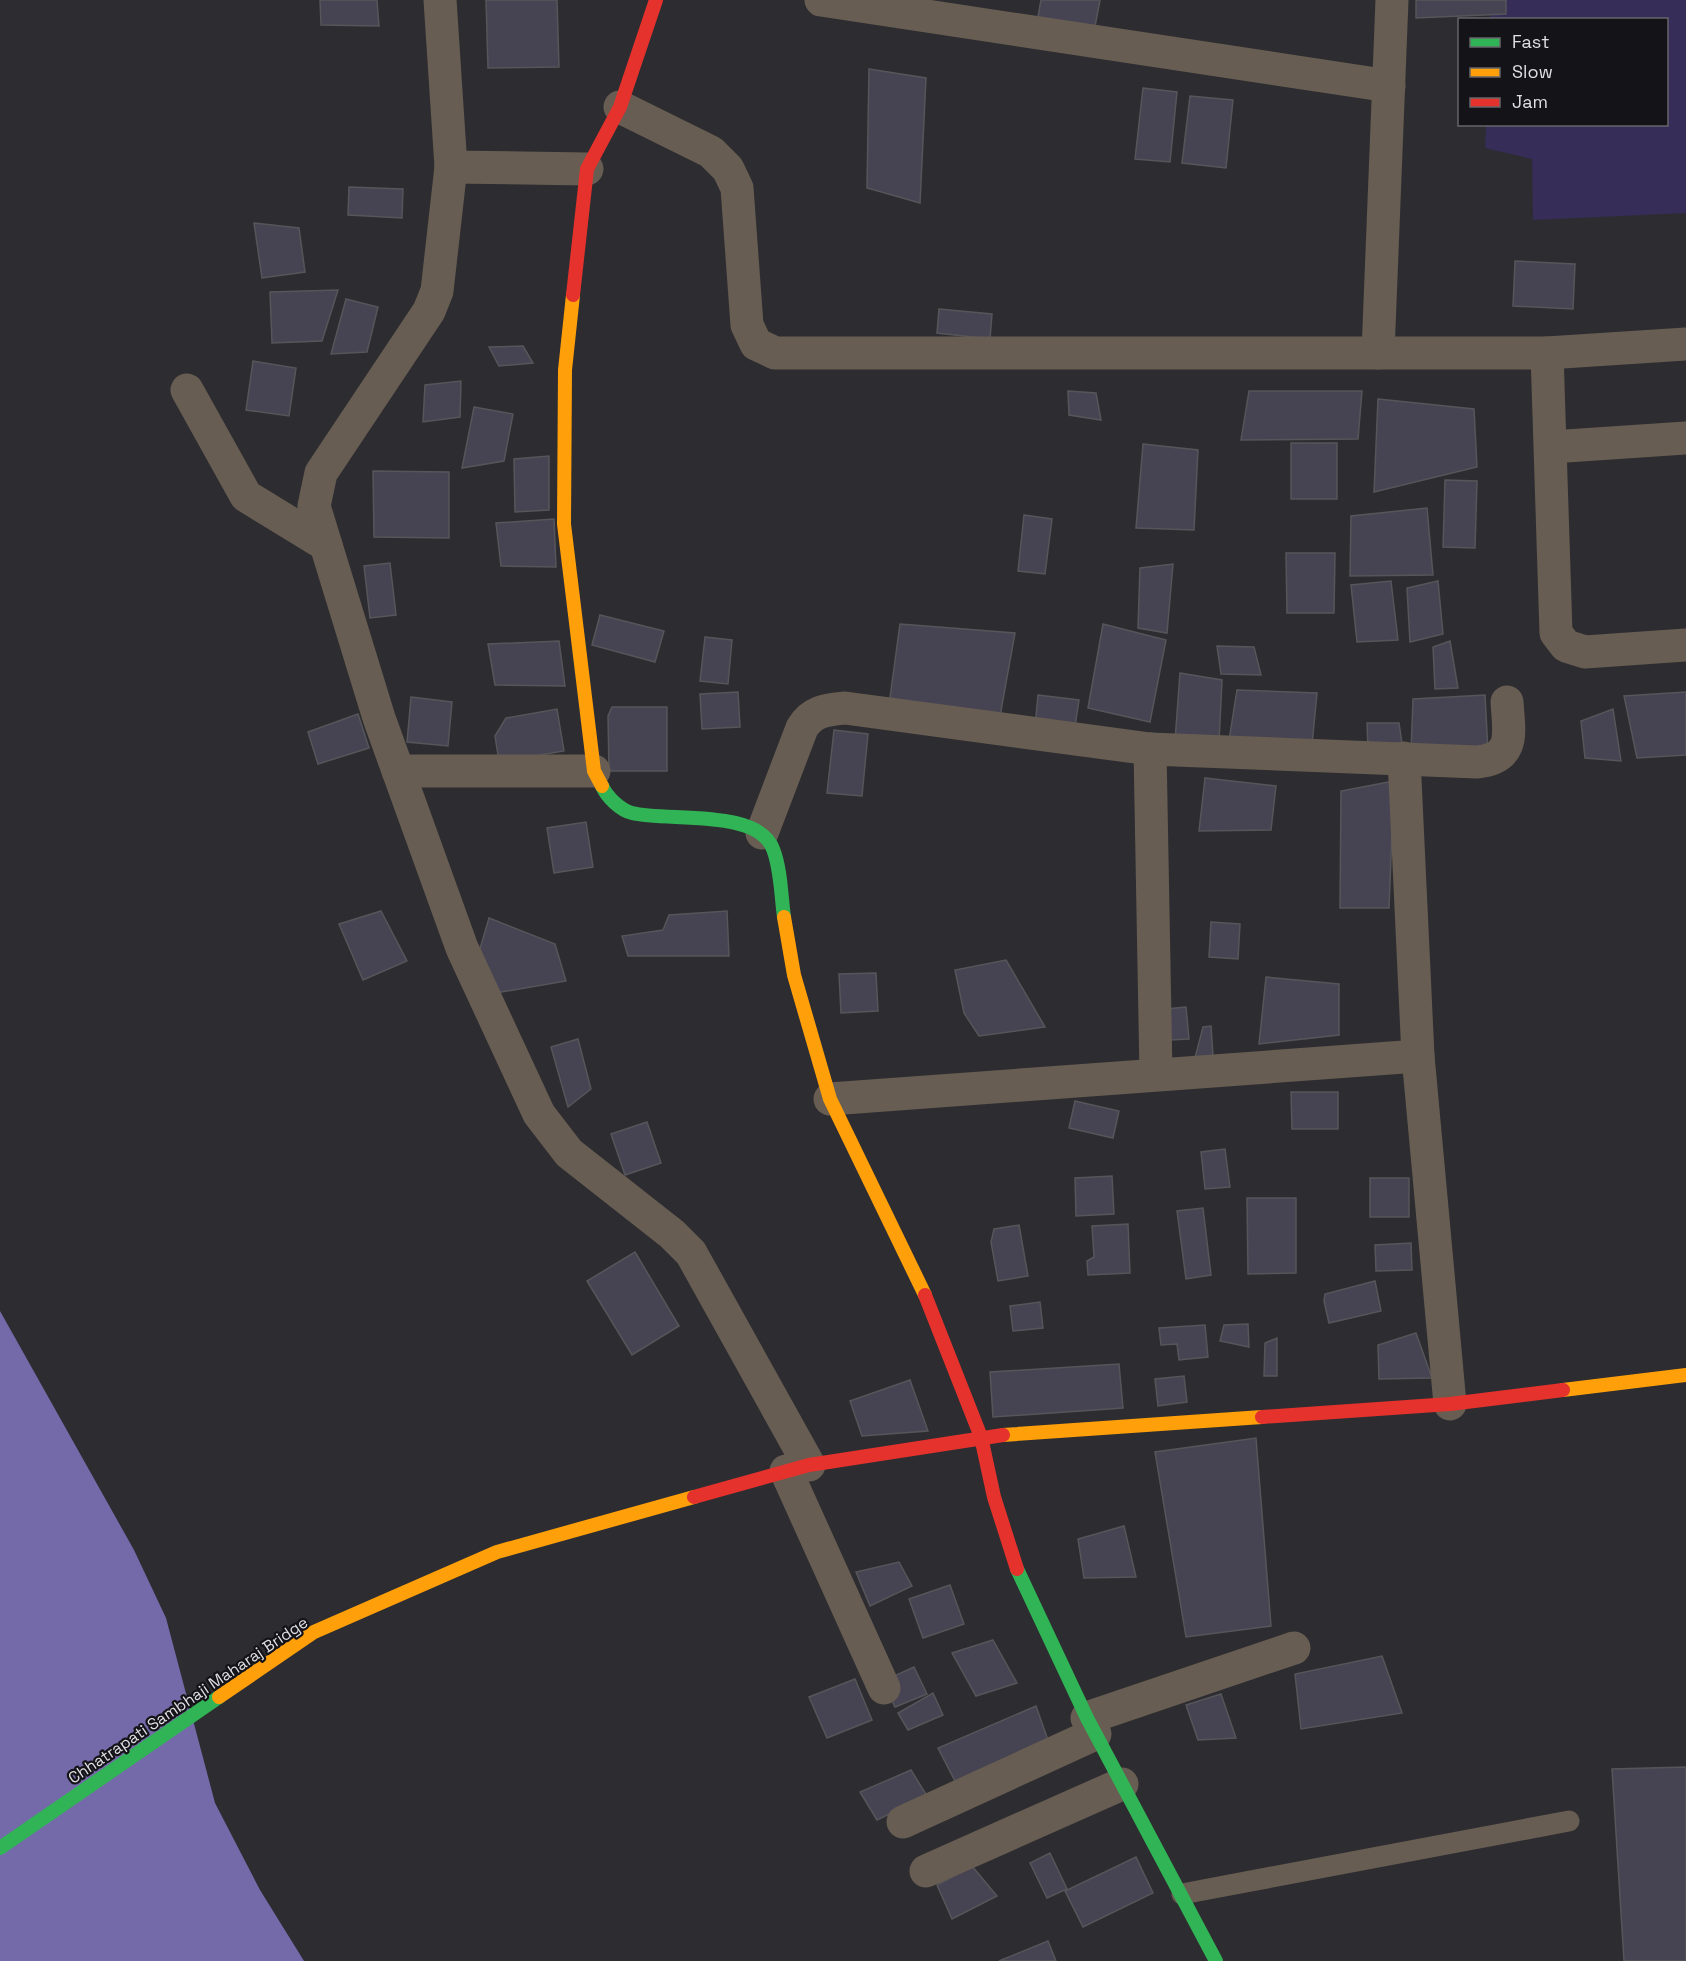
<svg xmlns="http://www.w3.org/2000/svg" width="1686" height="1961" font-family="'Space Grotesk',sans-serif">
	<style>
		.green { fill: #362d59 }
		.water { fill: #746aaa }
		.building { fill: #464452; stroke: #56565a; stroke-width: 1.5 }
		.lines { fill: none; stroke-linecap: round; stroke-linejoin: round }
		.lane { stroke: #685d52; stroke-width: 21 }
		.street { stroke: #685d52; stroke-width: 33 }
		.fast { stroke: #30b455; stroke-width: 14 }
		.slow { stroke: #ff9f0a; stroke-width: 14 }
		.jam { stroke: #e5322d; stroke-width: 14 }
		.labels { text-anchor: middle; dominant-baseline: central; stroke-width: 4.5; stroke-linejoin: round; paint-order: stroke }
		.street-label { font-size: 16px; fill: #dfdfe5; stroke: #141418 }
	</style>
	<rect width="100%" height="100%" fill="#2d2d31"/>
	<polygon class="green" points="1491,0 1686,0 1686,213 1533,220 1532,159 1485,148 1486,125 1666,124 1666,20 1490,19"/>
	<polygon class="water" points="0,1311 134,1550 166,1618 215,1803 260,1890 304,1961 0,1961"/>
	<g class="building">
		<polygon points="320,0 377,0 379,26 321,25"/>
		<polygon points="486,0 557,0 559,67 488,68"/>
		<polygon points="1041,0 1100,0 1094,32 1037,22"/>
		<polygon points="1416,0 1506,0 1506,14 1416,18"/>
		<polygon points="869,69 926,78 920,203 867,188"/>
		<polygon points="1143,88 1177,92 1170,162 1135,159"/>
		<polygon points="1190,96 1233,100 1226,168 1182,163"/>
		<polygon points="349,187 403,189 402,218 348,215"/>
		<polygon points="254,223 299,228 305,272 262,278"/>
		<polygon points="1515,261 1575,264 1573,309 1513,306"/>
		<polygon points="338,290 322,341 272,343 270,292"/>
		<polygon points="346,299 378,307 367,352 331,354"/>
		<polygon points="939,309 992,314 990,339 937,333"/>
		<polygon points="523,346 533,363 499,366 489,347"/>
		<polygon points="253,361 296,368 289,416 246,410"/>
		<polygon points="461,381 460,417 423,422 425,385"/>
		<polygon points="1068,391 1096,393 1101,420 1069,415"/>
		<polygon points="1249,391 1362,391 1358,439 1241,440"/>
		<polygon points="1378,399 1474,409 1477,467 1374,492"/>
		<polygon points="474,407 513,414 504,461 462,468"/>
		<rect x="1291" y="443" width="46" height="56"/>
		<polygon points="1143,444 1198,450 1194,530 1136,528"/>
		<polygon points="549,456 549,510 515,512 514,459"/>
		<polygon points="373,471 449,472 449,538 374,537"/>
		<polygon points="1445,480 1477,481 1475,548 1443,547"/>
		<polygon points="1427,508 1433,575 1350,576 1351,516"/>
		<polygon points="1024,515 1052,519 1045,574 1018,571"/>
		<polygon points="554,519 556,567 501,566 496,523"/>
		<polygon points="1286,553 1335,553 1334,613 1287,613"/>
		<polygon points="390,563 396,615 370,618 364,566"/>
		<polygon points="1173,564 1167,633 1138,628 1140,568"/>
		<polygon points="1391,581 1398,640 1357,642 1351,585"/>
		<polygon points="1438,581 1443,634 1410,642 1407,588"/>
		<polygon points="600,615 664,631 655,662 592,645"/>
		<polygon points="900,624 1015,633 999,722 889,705"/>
		<polygon points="1103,624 1166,640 1150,722 1088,708"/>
		<polygon points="705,637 732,640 728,684 700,681"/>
		<polygon points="559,641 565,686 495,685 488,644"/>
		<polygon points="1450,641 1458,688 1435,689 1433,647"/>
		<polygon points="1217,646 1254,647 1261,675 1221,674"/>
		<polygon points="1180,673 1222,680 1219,743 1175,741"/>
		<polygon points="1237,690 1317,693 1312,745 1228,747"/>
		<polygon points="738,692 740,727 702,729 700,694"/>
		<polygon points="1686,692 1686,755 1637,758 1624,696"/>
		<polygon points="1038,695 1079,700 1074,733 1035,727"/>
		<polygon points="1485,695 1488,751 1411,752 1413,699"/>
		<polygon points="411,697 452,702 448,746 407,742"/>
		<polygon points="612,707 667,707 667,771 609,771 608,716"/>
		<polygon points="557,709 564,751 499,762 495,736 506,718"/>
		<polygon points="1613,709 1621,761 1585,758 1581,721"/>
		<polygon points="358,714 369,748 318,764 308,732"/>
		<polygon points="1367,723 1399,723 1403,750 1368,749"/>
		<polygon points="834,730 868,734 862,796 827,793"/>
		<polygon points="1205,778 1276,786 1271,830 1199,831"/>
		<polygon points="1394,781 1389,908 1340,908 1341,791"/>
		<polygon points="586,822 593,867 554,873 547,828"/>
		<polygon points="381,911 407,961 363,980 339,924"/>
		<polygon points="727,911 729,956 628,956 622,936 663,930 669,915"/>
		<polygon points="489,918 555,944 566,981 496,993 477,959"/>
		<polygon points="1211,922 1240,924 1238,959 1209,957"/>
		<polygon points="1006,960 1045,1027 979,1036 964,1013 955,970"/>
		<polygon points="876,973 878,1011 841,1013 839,974"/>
		<polygon points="1266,977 1339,984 1339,1035 1259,1044"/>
		<polygon points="1186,1007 1189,1039 1170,1040 1166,1009"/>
		<polygon points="1211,1026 1213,1056 1195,1058 1203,1027"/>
		<polygon points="578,1039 591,1089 568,1107 551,1047"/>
		<polygon points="1291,1092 1338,1092 1338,1129 1292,1129"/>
		<polygon points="1075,1101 1119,1111 1113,1138 1069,1128"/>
		<polygon points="647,1122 661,1163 625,1175 611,1134"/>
		<polygon points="1225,1149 1230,1187 1205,1189 1201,1152"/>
		<polygon points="1112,1176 1114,1214 1076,1216 1075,1178"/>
		<rect x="1370" y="1178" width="39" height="39"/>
		<polygon points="1247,1198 1296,1198 1296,1273 1248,1274"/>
		<polygon points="1203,1208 1211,1275 1186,1279 1177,1211"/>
		<polygon points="1128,1224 1130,1273 1088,1275 1087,1261 1094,1257 1092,1226"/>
		<polygon points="1019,1225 1028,1276 998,1281 991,1242 994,1229"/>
		<polygon points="1411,1243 1412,1270 1376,1271 1375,1245"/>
		<polygon points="635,1252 679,1326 632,1355 587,1281"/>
		<polygon points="1375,1281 1381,1311 1329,1323 1324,1301 1325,1294"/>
		<polygon points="1040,1302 1043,1328 1013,1331 1010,1306"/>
		<polygon points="1248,1324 1249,1347 1220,1341 1224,1325"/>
		<polygon points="1205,1325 1208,1357 1179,1360 1177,1344 1161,1345 1159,1328"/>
		<polygon points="1416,1333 1432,1378 1379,1379 1378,1345"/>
		<polygon points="1277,1338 1277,1376 1264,1376 1265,1343"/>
		<polygon points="1119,1364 1123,1408 993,1417 990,1372"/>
		<polygon points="1184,1376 1187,1402 1158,1406 1155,1379"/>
		<polygon points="910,1380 928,1431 862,1436 850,1401"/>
		<polygon points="1256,1438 1271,1626 1186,1637 1155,1452"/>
		<polygon points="1124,1526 1136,1577 1084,1578 1078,1539"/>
		<polygon points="899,1562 912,1586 870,1606 856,1572"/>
		<polygon points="950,1585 964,1624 923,1638 909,1599"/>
		<polygon points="993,1640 1017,1683 976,1696 952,1653"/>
		<polygon points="1382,1656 1402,1713 1301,1729 1295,1674"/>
		<polygon points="914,1667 927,1694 895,1707 883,1681"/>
		<polygon points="855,1679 872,1720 827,1738 809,1697"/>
		<polygon points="933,1693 943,1715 908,1730 898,1713"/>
		<polygon points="1221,1694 1236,1738 1198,1740 1186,1705"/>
		<polygon points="1036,1706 1048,1740 957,1785 938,1748"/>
		<polygon points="1686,1767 1686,1961 1624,1961 1612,1769"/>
		<polygon points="911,1770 927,1796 877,1820 860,1792"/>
		<polygon points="1050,1853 1067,1889 1047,1898 1030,1863"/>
		<polygon points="1136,1857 1153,1893 1083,1927 1065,1891"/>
		<polygon points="972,1866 997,1896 952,1919 937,1885"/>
		<polygon points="1048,1941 1056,1961 999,1961"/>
	</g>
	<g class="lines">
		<polyline class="lane" points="1182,1894 1569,1821"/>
		<g class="street">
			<polyline points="440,0 451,167 587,169"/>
			<polyline points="821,0 1389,86"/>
			<polyline points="620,107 711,152 728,169 737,188 747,325 756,344 775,353 1547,353 1686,344"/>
			<polyline points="451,167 437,291 429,311 321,473 314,506 379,718 462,948 539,1114 569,1153 672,1234 691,1253 809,1465"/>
			<polyline points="1378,353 1392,0"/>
			<polyline points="1547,353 1556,633 1566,646 1585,652 1686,645"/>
			<polyline points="187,390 246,496 326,545"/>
			<polyline points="1551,447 1686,438"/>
			<polyline points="1150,749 1156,1074"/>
			<polyline points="1404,758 1418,1056 1450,1404"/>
			<polyline points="398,771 594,771"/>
			<path d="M762,833L802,728C812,711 826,710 845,708L1150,749L1477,762C1516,758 1509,733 1507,702"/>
			<polyline points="830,1099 1418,1056"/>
			<polyline points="786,1471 884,1688"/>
			<polyline points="1087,1718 1294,1648"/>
			<polyline points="903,1822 1095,1734"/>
			<polyline points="926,1871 1122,1784"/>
		</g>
		<g class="fast">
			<path d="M602,786C607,797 620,810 632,813C667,822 758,808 773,849C781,869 781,896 784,917"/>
			<polyline points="1017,1569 1087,1718 1216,1961"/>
			<polyline points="0,1848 219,1697"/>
		</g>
		<g class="slow">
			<polyline points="573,295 565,370 564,524 594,771 602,786"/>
			<polyline points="784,917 794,975 830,1099 925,1295"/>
			<polyline points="1563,1390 1686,1375"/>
			<polyline points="1003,1435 1262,1417"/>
			<polyline points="219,1697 314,1632 497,1552 694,1497"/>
		</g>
		<g class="jam">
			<polyline points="573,295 587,169 620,107 656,0"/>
			<polyline points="925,1295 981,1437 994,1497 1017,1569"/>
			<polyline points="1262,1417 1450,1404 1563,1390"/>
			<polyline points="694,1497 809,1465 1003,1435"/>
		</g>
	</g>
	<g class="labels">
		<g class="street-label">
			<text transform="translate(188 1700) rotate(-34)">Chhatrapati Sambhaji Maharaj Bridge</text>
		</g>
	</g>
	<rect x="1458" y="18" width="210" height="108" fill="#141418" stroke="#65656a" stroke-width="1.5"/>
	<rect x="1470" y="38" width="30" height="9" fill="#30b455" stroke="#65656a" stroke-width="1.5"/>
	<text x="1512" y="48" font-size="18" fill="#dfdfe5">Fast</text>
	<rect x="1470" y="68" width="30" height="9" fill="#ff9f0a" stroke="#65656a" stroke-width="1.5"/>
	<text x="1512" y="78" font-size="18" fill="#dfdfe5">Slow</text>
	<rect x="1470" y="98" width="30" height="9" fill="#e5322d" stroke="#65656a" stroke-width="1.5"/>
	<text x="1512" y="108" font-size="18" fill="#dfdfe5">Jam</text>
</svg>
